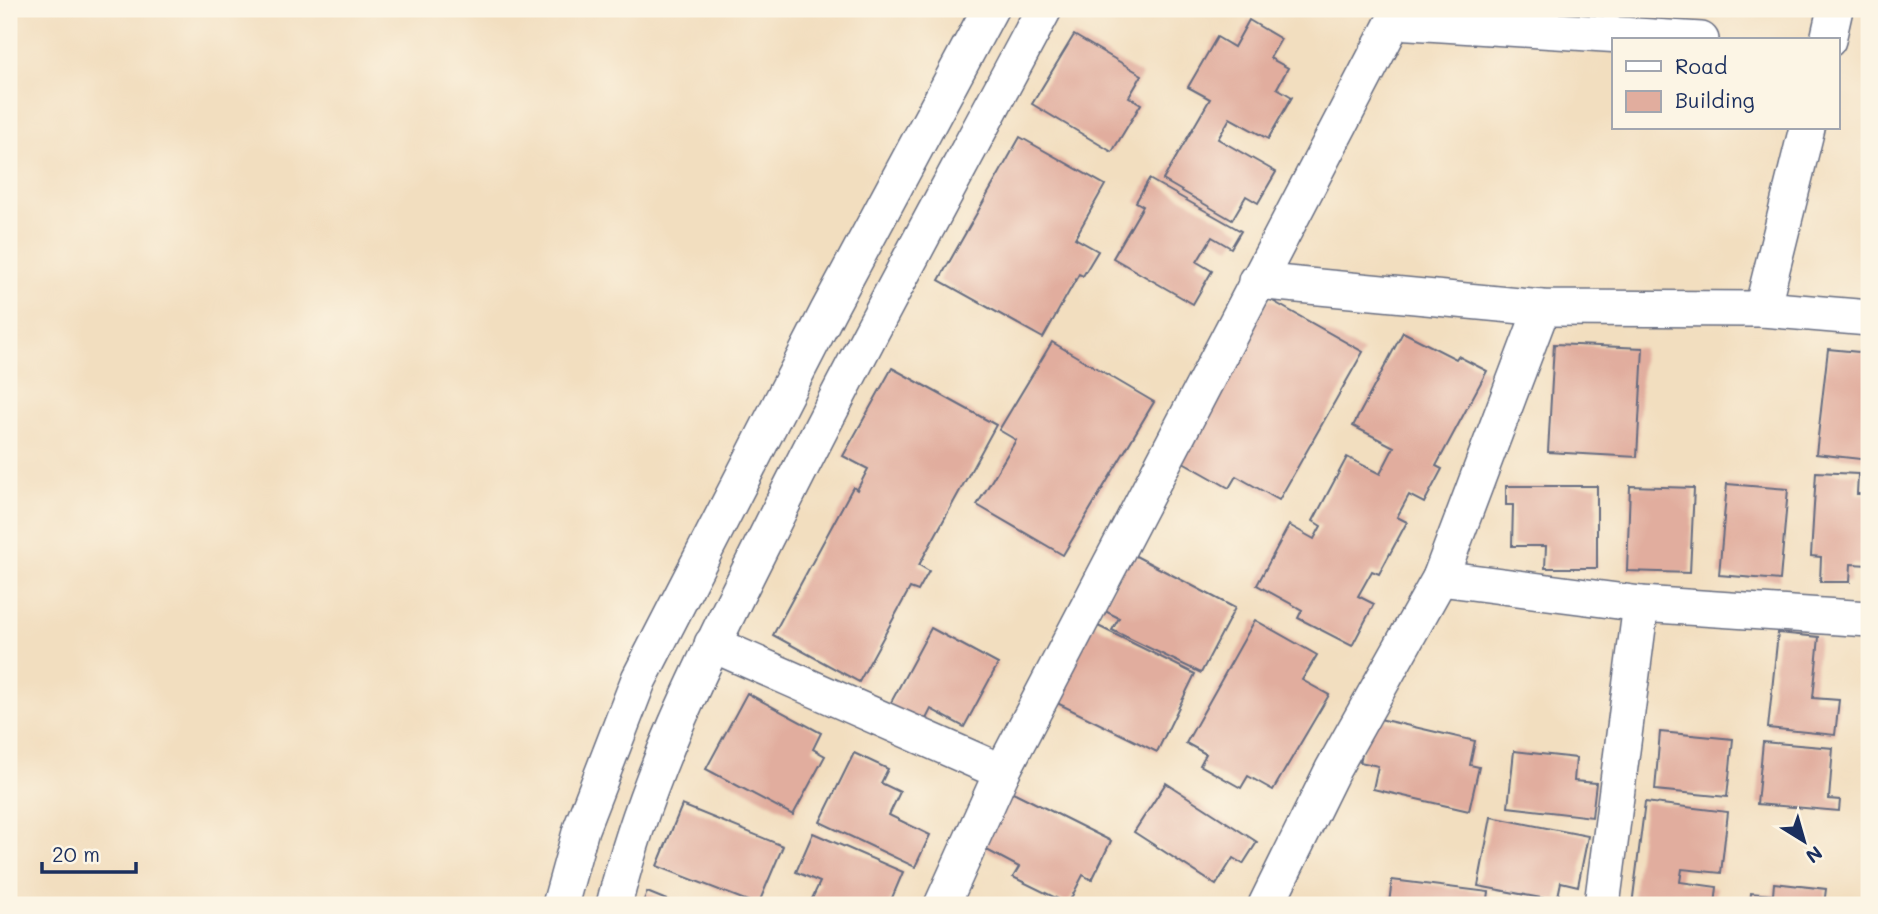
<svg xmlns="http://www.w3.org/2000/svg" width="1878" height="914" font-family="Mali,sans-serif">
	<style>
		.building { fill: #e1ad9e }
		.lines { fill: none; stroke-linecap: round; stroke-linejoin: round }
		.minor-casing { stroke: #666c80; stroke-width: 38 }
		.minor { stroke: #fff; stroke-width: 35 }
	</style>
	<rect width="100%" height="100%" fill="#fcf5e5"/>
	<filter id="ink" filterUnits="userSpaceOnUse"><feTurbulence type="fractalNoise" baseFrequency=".0143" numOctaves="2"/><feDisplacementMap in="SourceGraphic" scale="14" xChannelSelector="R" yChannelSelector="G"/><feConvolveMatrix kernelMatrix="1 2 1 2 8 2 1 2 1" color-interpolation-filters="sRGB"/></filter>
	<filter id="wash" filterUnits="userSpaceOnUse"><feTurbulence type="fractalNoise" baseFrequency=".00686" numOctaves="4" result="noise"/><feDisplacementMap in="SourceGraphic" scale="28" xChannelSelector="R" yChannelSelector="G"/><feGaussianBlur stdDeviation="1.57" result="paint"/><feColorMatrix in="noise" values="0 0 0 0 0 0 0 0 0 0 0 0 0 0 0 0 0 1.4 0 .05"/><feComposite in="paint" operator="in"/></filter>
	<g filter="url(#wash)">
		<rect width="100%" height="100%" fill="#f2debf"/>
		<g id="blocks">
			<g class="building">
				<polygon points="1249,20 1281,39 1270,58 1288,68 1277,88 1292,97 1268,139 1230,118 1218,139 1276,172 1258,203 1246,196 1232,220 1163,180 1210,99 1188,87 1217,37 1234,47"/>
				<polygon points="1074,35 1142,75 1129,97 1141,104 1112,152 1032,104"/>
				<polygon points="1020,137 1105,185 1075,238 1098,251 1083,276 1079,274 1043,338 939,280"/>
				<polygon points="1149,179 1241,231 1231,248 1212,237 1197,262 1212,271 1193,304 1113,258 1143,206 1136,202"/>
				<polygon points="1269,299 1363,352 1279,500 1236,476 1229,488 1176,458"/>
				<polygon points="1403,332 1456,359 1458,356 1487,371 1436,466 1442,469 1424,503 1409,495 1397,517 1407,522 1379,574 1372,571 1358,596 1374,604 1352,646 1298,618 1302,610 1257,585 1289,525 1314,539 1321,526 1313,521 1347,457 1380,474 1394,447 1353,426"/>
				<polygon points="1052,342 1154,402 1063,555 977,505 1016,440 999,430"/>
				<polygon points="1554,344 1643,348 1637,457 1548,452"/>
				<polygon points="1828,349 1869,353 1869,460 1816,454"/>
				<polygon points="892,368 996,425 919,565 929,571 918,591 910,588 859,682 773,635 853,487 857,490 868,469 843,456"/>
				<polygon points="1816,472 1858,474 1857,494 1869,494 1869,565 1851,564 1850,582 1820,582 1821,557 1811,556"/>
				<polygon points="1727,484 1788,489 1780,580 1719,575"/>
				<polygon points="1506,486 1597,486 1597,568 1545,568 1546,546 1512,546 1513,505 1506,505"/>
				<polygon points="1630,486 1694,488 1690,573 1627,571"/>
				<polygon points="1130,553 1235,608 1201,673 1112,630 1119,618 1101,609"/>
				<polygon points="1255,620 1317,655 1302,680 1329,695 1273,790 1248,776 1241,788 1200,765 1206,754 1186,743"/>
				<polygon points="1094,624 1195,674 1157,752 1055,702"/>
				<polygon points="931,628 998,664 964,727 931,709 923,725 889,706"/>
				<polygon points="1778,633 1819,637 1813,698 1839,700 1835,735 1768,728"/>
				<polygon points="747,693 821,733 813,749 825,756 793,815 706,769"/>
				<polygon points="1371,717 1475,741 1470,765 1479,767 1469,811 1373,789 1378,766 1360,762"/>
				<polygon points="1660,732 1733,739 1727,797 1655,790"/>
				<polygon points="1763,742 1833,748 1829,799 1840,800 1839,811 1757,804"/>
				<polygon points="1514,751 1576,758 1574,781 1596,783 1592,817 1508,807"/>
				<polygon points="854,753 888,769 881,783 900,792 889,815 930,835 915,867 820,822"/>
				<polygon points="1166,783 1257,842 1243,864 1233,858 1216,885 1134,832"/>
				<polygon points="1009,790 1111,841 1092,880 1083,875 1068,904 1013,877 1019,867 981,847"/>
				<polygon points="1645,802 1728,812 1721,873 1682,869 1680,882 1717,887 1715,905 1632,905"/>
				<polygon points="682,805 783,846 758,905 657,866"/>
				<polygon points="1491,817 1588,836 1578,886 1561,882 1557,901 1478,886"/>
				<polygon points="813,833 903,872 889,905 809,905 820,882 796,872"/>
				<polygon points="1392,880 1489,892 1487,905 1383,905 1384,902 1389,903"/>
				<polygon points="1774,883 1826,889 1824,905 1750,905 1751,893 1773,895"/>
				<polygon points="647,892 679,905 642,905"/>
			</g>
		</g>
	</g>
	<g filter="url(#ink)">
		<use href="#blocks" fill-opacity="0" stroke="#666c80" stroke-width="2"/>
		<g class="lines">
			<defs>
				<g id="minor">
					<polyline points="1394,21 1701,40"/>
					<polyline points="1828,40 1835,9"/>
					<polyline points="1256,281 1542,308 1762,309 1869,318"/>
					<polyline points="1762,309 1807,128"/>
					<polyline points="1440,578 1641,604 1869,619"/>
					<polyline points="712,644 1002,772"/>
					<polyline points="560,905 581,829 639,679 828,311 990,9"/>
					<path d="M614,905C647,770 708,653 770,529C857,354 952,182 1044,9"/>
					<polyline points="942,905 1002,772 1400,9"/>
					<polyline points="1266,905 1333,769 1440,578 1542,308"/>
					<polyline points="1602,905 1641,604"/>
				</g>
			</defs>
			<use href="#minor" class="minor-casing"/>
			<use href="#minor" class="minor"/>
		</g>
	</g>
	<rect width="1878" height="914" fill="none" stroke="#fcf5e5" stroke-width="35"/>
	<rect x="1612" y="38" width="228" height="91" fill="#fcf5e5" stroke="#a2a6af" stroke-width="2"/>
	<rect x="1626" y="61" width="35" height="10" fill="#ffffff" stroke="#a2a6af" stroke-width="2"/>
	<text x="1675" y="74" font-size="21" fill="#1b2f5e">Road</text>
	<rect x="1626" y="91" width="35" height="21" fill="#e1ad9e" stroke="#a2a6af" stroke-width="2"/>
	<text x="1675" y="108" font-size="21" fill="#1b2f5e">Building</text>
	<g transform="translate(1804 841) rotate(143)" stroke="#fcf5e5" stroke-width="5" paint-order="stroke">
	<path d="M0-5L12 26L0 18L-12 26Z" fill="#1b2f5e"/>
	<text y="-10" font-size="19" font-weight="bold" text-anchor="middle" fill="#1b2f5e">N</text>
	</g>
	<path d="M42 862v10h94v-10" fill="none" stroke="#1b2f5e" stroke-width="3.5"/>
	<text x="52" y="862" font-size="21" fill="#1b2f5e" stroke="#fcf5e5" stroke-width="5" paint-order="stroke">20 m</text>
</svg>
